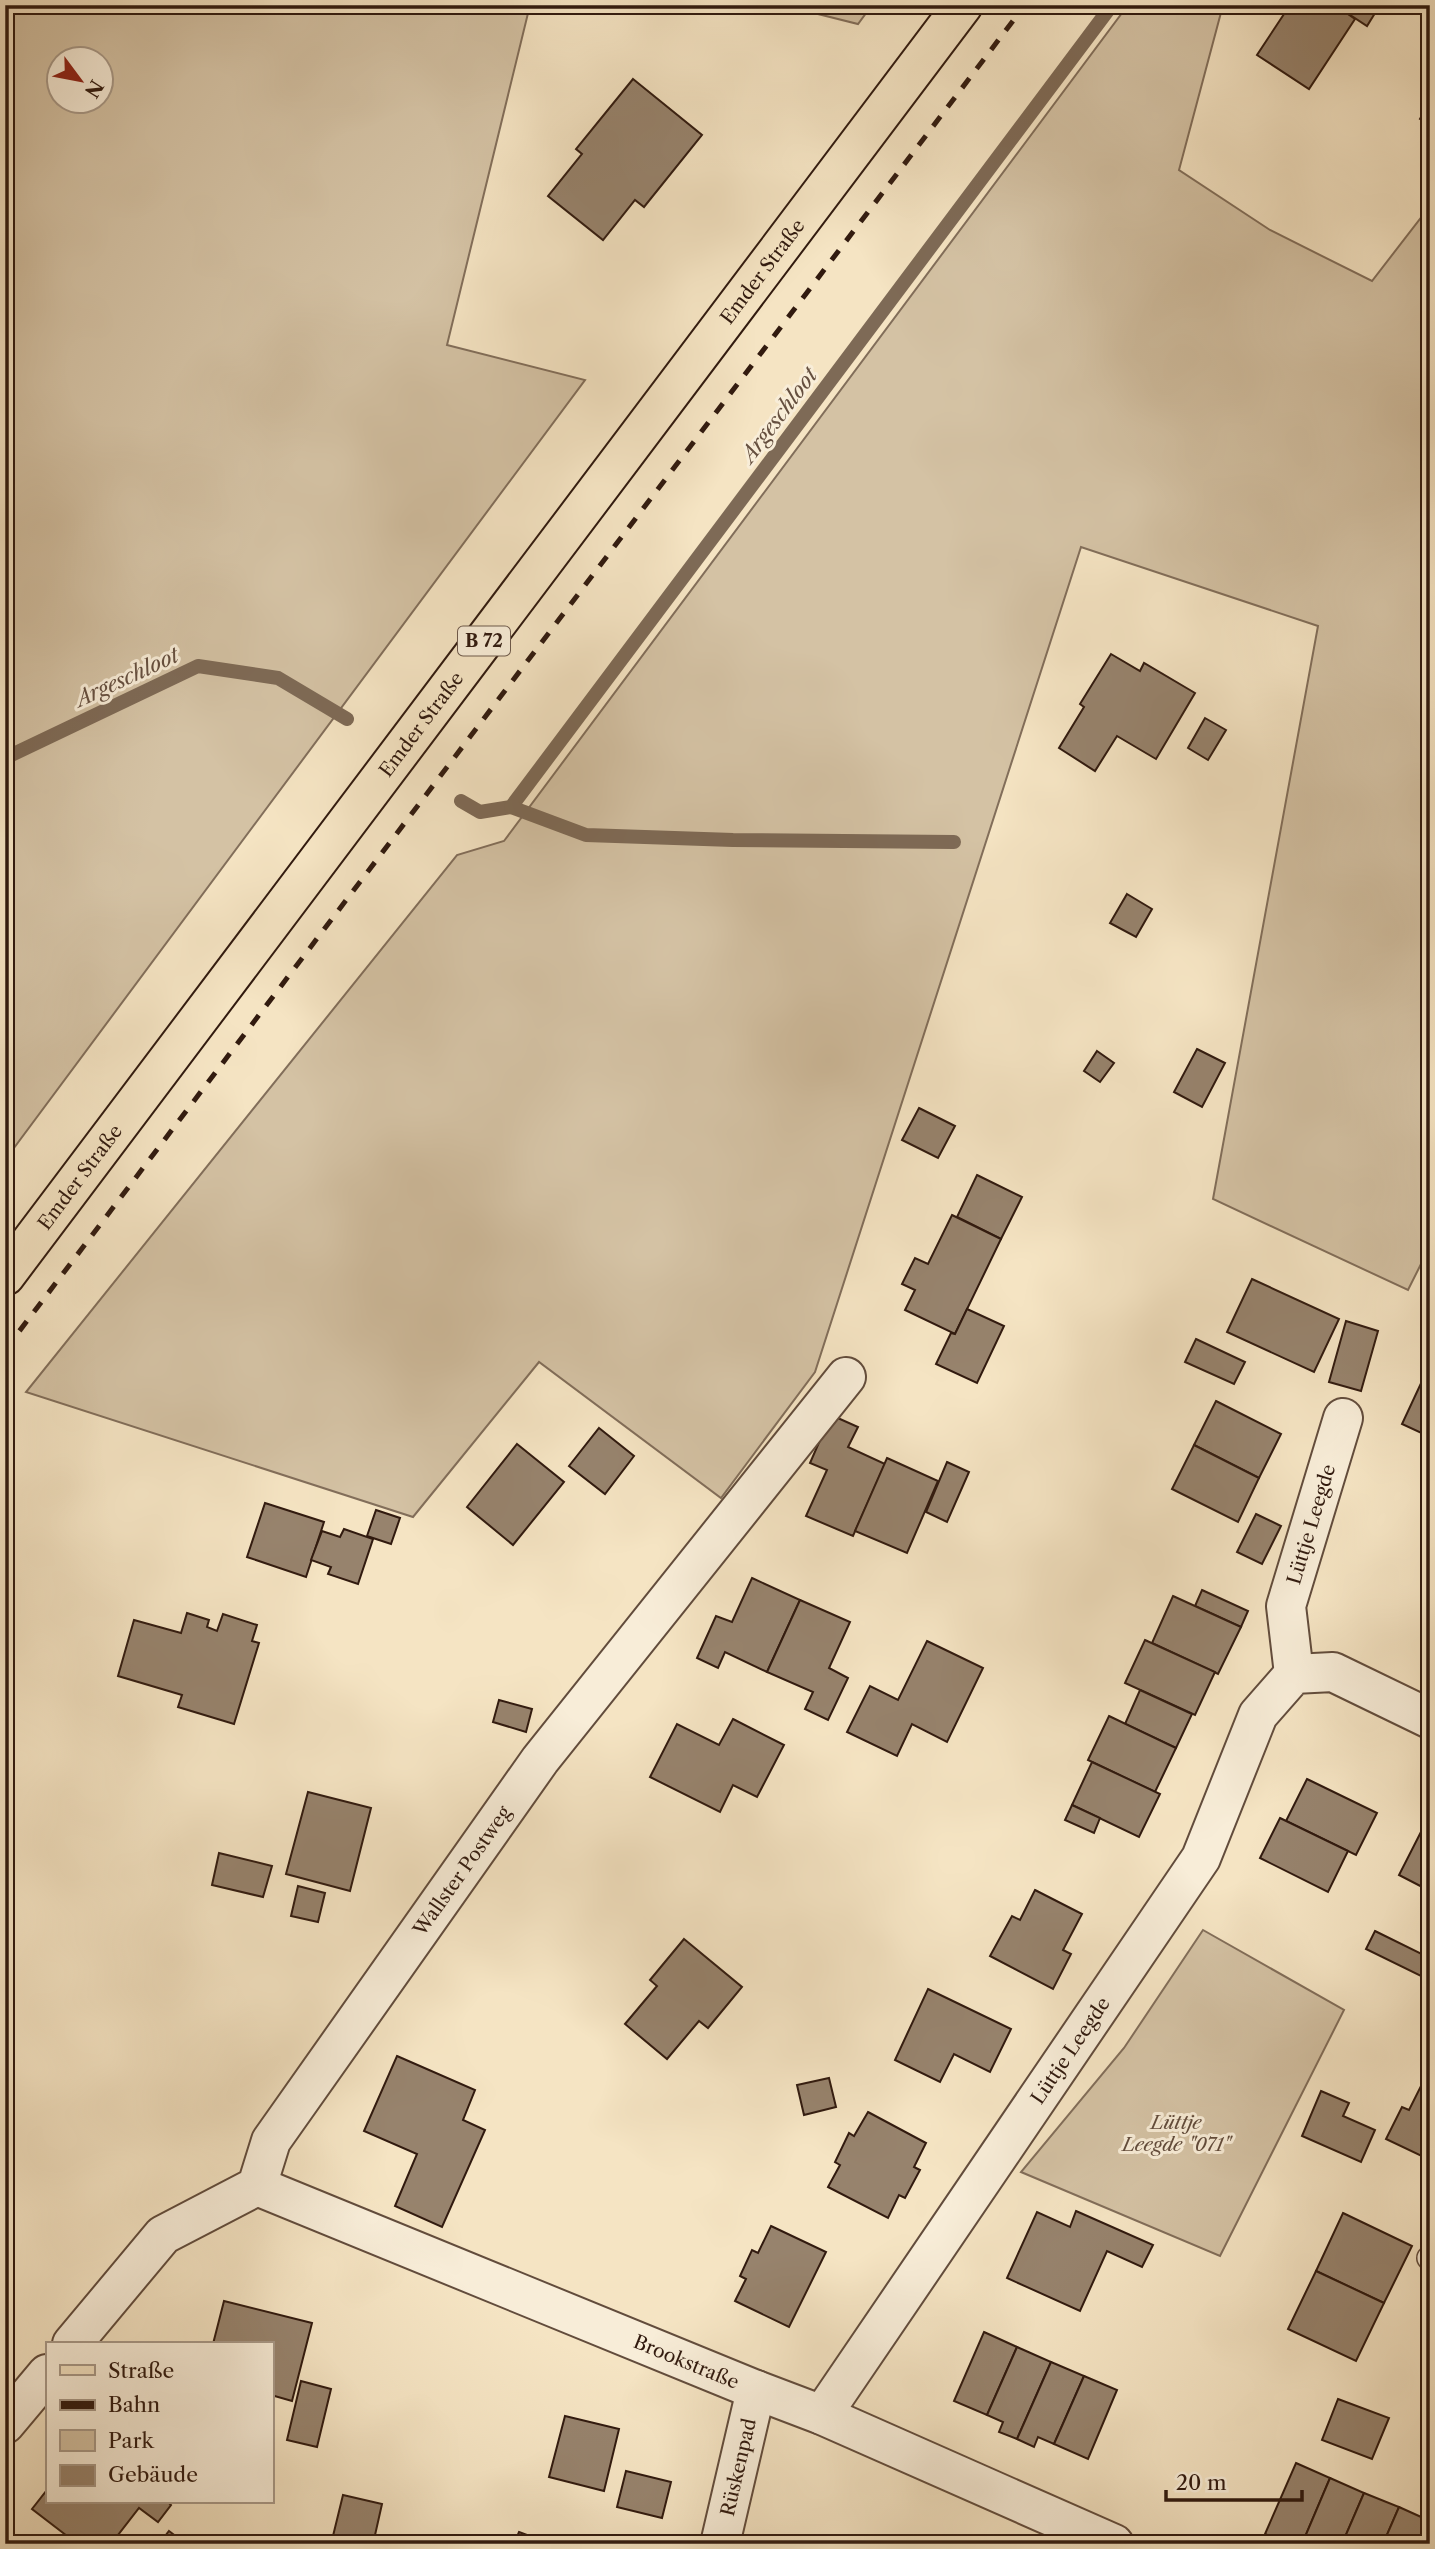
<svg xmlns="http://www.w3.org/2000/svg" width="1435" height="2549" font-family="'Libre Caslon Text',serif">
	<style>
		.green { fill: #d4c2a4; stroke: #826e5a; stroke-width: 2; fill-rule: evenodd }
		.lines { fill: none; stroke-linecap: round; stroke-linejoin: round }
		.stream { stroke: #7e6a56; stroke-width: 14 }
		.building { fill: #97836d; stroke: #311a0f; stroke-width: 2 }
		.service-casing { stroke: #624c3c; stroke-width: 26 }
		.minor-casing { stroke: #624c3c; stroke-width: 42 }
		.primary-casing { stroke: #311a0f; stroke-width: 42 }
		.service { stroke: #f8edd8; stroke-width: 23 }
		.minor { stroke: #f8edd8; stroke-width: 38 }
		.primary { stroke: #f5e4c3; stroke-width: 38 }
		.rail { stroke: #311a0f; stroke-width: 5; stroke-dasharray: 12 12; stroke-linecap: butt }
		.labels { text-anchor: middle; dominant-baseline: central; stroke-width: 6; stroke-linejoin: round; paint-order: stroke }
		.shield { fill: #f8edd8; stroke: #6d594b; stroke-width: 2 }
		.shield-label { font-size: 18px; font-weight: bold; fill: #311a0f }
		.street-label { font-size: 19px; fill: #311a0f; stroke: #f8edd8 }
		.park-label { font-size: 19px; font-style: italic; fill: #624c3c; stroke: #f8edd8 }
		.water-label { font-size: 21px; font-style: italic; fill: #654f3f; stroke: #f8edd8 }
	</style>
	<rect width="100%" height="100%" fill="#f5e4c3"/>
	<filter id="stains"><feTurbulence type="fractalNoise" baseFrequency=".00286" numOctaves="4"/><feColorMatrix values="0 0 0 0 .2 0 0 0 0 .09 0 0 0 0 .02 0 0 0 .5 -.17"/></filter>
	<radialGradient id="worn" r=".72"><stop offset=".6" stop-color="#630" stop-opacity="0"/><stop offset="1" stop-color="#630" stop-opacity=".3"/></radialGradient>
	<g class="green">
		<path d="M5,5H530L447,345L585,380L5,1160ZM60,60H102V102H60Z"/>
		<polygon points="782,5 872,5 858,24"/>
		<polygon points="1128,5 1223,5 1179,170 1270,230 1372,281 1430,206 1430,1246 1408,1290 1213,1199 1318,626 1081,547 815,1372 721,1498 539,1362 413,1517 26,1392 457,855 504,841"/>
		<polygon points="1203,1930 1344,2010 1220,2256 1021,2172 1124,2048"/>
	</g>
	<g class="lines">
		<g class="stream">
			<polyline points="5,758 198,666 278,678 347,719"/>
			<polyline points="461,801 480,812 511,807 1112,5"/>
			<polyline points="511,807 586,835 733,840 954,842"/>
		</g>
	</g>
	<g class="building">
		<polygon points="1290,5 1335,5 1355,19 1309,89 1257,55"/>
		<polygon points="1335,5 1380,5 1367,26"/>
		<polygon points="633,79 702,135 644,207 635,200 603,240 548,196 582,154 576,149"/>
		<polygon points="1430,102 1430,125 1420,119"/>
		<polygon points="1111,654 1140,671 1144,663 1195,693 1156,759 1117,736 1095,771 1059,748 1084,707 1080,704"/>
		<polygon points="1205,718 1226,730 1208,760 1188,748"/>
		<polygon points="1127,894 1152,909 1136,937 1110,923"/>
		<polygon points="1197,1049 1225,1063 1202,1107 1174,1092"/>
		<polygon points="1097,1051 1114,1063 1100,1082 1084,1071"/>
		<polygon points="919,1108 955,1126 938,1158 902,1140"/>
		<polygon points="977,1175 1022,1197 1001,1239 957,1217"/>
		<polygon points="952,1215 1001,1239 955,1334 905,1310 915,1290 902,1284 915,1258 928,1264"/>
		<polygon points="1252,1279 1339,1319 1314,1372 1227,1332"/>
		<polygon points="967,1309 1004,1326 977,1383 936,1364 951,1333 955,1334"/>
		<polygon points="1346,1321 1378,1331 1361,1391 1329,1382"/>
		<polygon points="1196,1339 1245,1362 1234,1384 1185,1362"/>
		<polygon points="1430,1364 1430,1437 1402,1424"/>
		<polygon points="1216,1401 1281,1434 1259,1478 1194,1445"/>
		<polygon points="831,1415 858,1427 848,1447 885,1464 853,1536 806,1516 827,1470 810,1463"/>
		<polygon points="599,1428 634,1456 605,1494 569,1466"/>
		<polygon points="517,1444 564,1482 513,1545 467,1507"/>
		<polygon points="1194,1445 1259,1478 1238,1522 1172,1489"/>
		<polygon points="887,1458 938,1481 907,1553 855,1531"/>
		<polygon points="947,1462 969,1472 947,1522 926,1512"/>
		<polygon points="265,1503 324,1522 306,1577 247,1557"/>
		<polygon points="376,1510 400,1518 391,1544 367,1536"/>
		<polygon points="1256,1514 1281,1526 1262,1564 1237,1552"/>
		<polygon points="344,1529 373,1539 358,1584 328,1574 331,1567 311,1560 322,1531 340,1537"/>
		<polygon points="752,1578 800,1600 767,1672 725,1652 718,1668 697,1658 716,1616 732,1622"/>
		<polygon points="1202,1590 1248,1611 1241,1627 1195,1606"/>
		<polygon points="1173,1596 1241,1627 1218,1674 1152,1643"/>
		<polygon points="800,1600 850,1622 829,1668 848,1678 828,1720 805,1709 813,1692 767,1672"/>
		<polygon points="187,1613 209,1620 207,1627 217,1631 223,1614 257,1625 252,1641 259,1643 234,1724 178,1707 182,1695 118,1676 134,1620 181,1633"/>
		<polygon points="1145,1640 1215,1672 1195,1715 1125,1683"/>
		<polygon points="927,1641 983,1668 947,1742 912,1724 897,1756 847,1732 870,1686 898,1700"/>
		<polygon points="1140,1690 1192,1714 1176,1748 1125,1724"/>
		<polygon points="499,1700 532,1709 526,1732 493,1722"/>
		<polygon points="1109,1716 1176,1748 1155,1792 1088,1760"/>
		<polygon points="733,1719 784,1745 757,1797 733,1785 720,1812 650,1777 677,1724 719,1745"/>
		<polygon points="1092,1762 1160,1794 1139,1837 1072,1805"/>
		<polygon points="1307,1779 1377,1813 1356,1855 1286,1821"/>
		<polygon points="308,1792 371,1808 350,1891 286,1874"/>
		<polygon points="1072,1805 1100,1818 1094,1833 1065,1820"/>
		<polygon points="1280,1818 1348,1851 1328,1892 1260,1858"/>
		<polygon points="1423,1828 1430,1832 1430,1891 1399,1875"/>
		<polygon points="219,1853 272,1866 263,1897 212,1885"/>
		<polygon points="298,1886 325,1893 318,1922 291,1916"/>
		<polygon points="1035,1890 1082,1914 1063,1950 1071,1954 1053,1989 990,1956 1012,1916 1020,1920"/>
		<polygon points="1375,1931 1430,1958 1430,1967 1425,1978 1366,1949"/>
		<polygon points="684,1939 742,1987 708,2028 699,2021 667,2059 625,2024 657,1986 650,1980"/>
		<polygon points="928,1989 1011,2029 990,2072 954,2054 940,2082 895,2060"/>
		<polygon points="397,2056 475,2090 463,2120 485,2130 442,2227 395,2206 417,2154 364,2131"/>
		<polygon points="1426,2076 1430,2078 1430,2160 1386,2139 1402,2107 1409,2110"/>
		<polygon points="829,2078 836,2107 804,2115 797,2085"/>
		<polygon points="1321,2091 1349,2103 1343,2116 1375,2130 1361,2162 1302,2136"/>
		<polygon points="868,2112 926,2143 914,2167 920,2170 905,2198 899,2195 888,2218 828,2187 840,2165 835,2162 849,2133 854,2136"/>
		<polygon points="1076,2211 1153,2245 1142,2267 1107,2251 1080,2311 1007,2278 1037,2212 1070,2227"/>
		<polygon points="1343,2213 1412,2246 1384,2303 1316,2271"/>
		<polygon points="771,2226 826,2252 789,2327 735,2301 746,2279 740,2276 752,2250 758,2253"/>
		<polygon points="1316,2271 1384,2303 1356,2361 1288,2329"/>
		<polygon points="224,2301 312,2323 292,2401 271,2395 271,2344 213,2344"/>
		<polygon points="984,2332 1017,2347 987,2415 954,2401"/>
		<polygon points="1017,2347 1051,2362 1017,2439 999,2432 1003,2422 987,2415"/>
		<polygon points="1051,2362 1084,2376 1054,2444 1038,2437 1034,2447 1017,2439"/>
		<polygon points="1084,2376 1117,2390 1088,2459 1054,2444"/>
		<polygon points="301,2381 331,2389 317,2447 287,2440"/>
		<polygon points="1338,2399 1389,2418 1372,2459 1322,2440"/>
		<polygon points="565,2416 619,2429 604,2491 549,2477"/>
		<polygon points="1296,2463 1330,2478 1302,2544 1287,2544 1265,2534"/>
		<polygon points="626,2471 671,2482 662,2518 617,2507"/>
		<polygon points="1330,2478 1364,2493 1342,2544 1302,2544"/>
		<polygon points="47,2490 47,2502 168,2502 171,2505 158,2522 139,2508 111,2544 80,2544 72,2537 71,2539 32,2509"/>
		<polygon points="1364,2493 1399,2507 1383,2544 1342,2544"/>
		<polygon points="343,2495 382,2504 373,2544 347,2544 332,2540"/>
		<polygon points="1399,2507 1430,2521 1430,2529 1423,2544 1383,2544"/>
		<polygon points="169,2531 186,2544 159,2544"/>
		<polygon points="519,2532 551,2544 514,2544"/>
	</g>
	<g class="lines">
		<defs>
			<polyline id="service" points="1429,2258 1430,2257"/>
			<g id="minor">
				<path id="s1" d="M1294,1674L1286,1606L1343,1418"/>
				<path id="s2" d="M257,2186L756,2390L822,2415L1114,2544"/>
				<path id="s3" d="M72,2344L163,2235L257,2186L271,2141L540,1760L846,1377"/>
				<path id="s4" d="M822,2415L1201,1858L1258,1715L1294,1674L1333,1672L1430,1719"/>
				<polyline points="5,2424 47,2374"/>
				<path id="s5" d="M720,2544L756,2390"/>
			</g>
			<g id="primary">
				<path id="s6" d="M5,1276L963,5"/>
			</g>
		</defs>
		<use href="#service" class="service-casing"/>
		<use href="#minor" class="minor-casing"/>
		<use href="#primary" class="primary-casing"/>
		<use href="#service" class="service"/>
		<use href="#minor" class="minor"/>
		<use href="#primary" class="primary"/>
		<polyline class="rail" points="5,1350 1025,5"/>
	</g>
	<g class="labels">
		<rect class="shield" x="458" y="626.5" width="52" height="29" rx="5"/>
		<g class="shield-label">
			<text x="484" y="641">B 72</text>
		</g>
		<g class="street-label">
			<text stroke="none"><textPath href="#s6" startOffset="1258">Emder Straße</textPath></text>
			<text stroke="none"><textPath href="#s6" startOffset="691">Emder Straße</textPath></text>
			<text stroke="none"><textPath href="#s6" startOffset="124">Emder Straße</textPath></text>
			<text stroke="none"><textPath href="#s1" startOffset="154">Lüttje Leegde</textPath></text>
			<text stroke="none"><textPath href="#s3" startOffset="626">Wallster Postweg</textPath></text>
			<text stroke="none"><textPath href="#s4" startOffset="441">Lüttje Leegde</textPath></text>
			<text stroke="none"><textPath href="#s2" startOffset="464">Brookstraße</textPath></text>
			<text stroke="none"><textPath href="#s5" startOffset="79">Rüskenpad</textPath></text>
		</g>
		<g class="park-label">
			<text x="1176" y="2122">Lüttje<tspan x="1176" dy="22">Leegde "071"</tspan></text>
		</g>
		<g class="water-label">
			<text transform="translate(779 415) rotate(-53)">Argeschloot</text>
			<text transform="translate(127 677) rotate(-25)">Argeschloot</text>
		</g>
	</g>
	<rect width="1435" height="2549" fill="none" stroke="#f5e4c3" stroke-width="28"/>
	<rect x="7" y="7" width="1421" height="2535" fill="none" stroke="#311a0f" stroke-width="3.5"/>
	<rect x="14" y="14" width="1407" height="2521" fill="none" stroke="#311a0f" stroke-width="2"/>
	<rect x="46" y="2342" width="228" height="161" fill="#f8edd8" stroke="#a89988" stroke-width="2"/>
	<rect x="60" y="2365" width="35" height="10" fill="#f5e4c3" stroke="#a89988" stroke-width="2"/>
	<text x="108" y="2378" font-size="21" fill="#311a0f">Straße</text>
	<rect x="60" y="2400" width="35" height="10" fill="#311a0f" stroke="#a89988" stroke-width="2"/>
	<text x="108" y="2412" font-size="21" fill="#311a0f">Bahn</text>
	<rect x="60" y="2430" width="35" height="21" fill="#d4c2a4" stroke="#a89988" stroke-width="2"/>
	<text x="108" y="2448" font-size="21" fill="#311a0f">Park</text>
	<rect x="60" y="2465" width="35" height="21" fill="#97836d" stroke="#a89988" stroke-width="2"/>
	<text x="108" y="2482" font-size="21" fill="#311a0f">Gebäude</text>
	<g transform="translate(80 80) rotate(122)"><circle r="33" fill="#f8edd8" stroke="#a89988" stroke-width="2"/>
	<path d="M0-5L12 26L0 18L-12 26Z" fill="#8f2418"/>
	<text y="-10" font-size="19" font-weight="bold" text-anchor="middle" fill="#311a0f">N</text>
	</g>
	<path d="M1166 2490v10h136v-10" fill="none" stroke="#311a0f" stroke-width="3.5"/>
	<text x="1176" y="2490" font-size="21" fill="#311a0f" stroke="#f8edd8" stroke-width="5" paint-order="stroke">20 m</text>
	<rect width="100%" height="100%" filter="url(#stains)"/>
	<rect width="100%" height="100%" fill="url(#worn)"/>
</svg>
